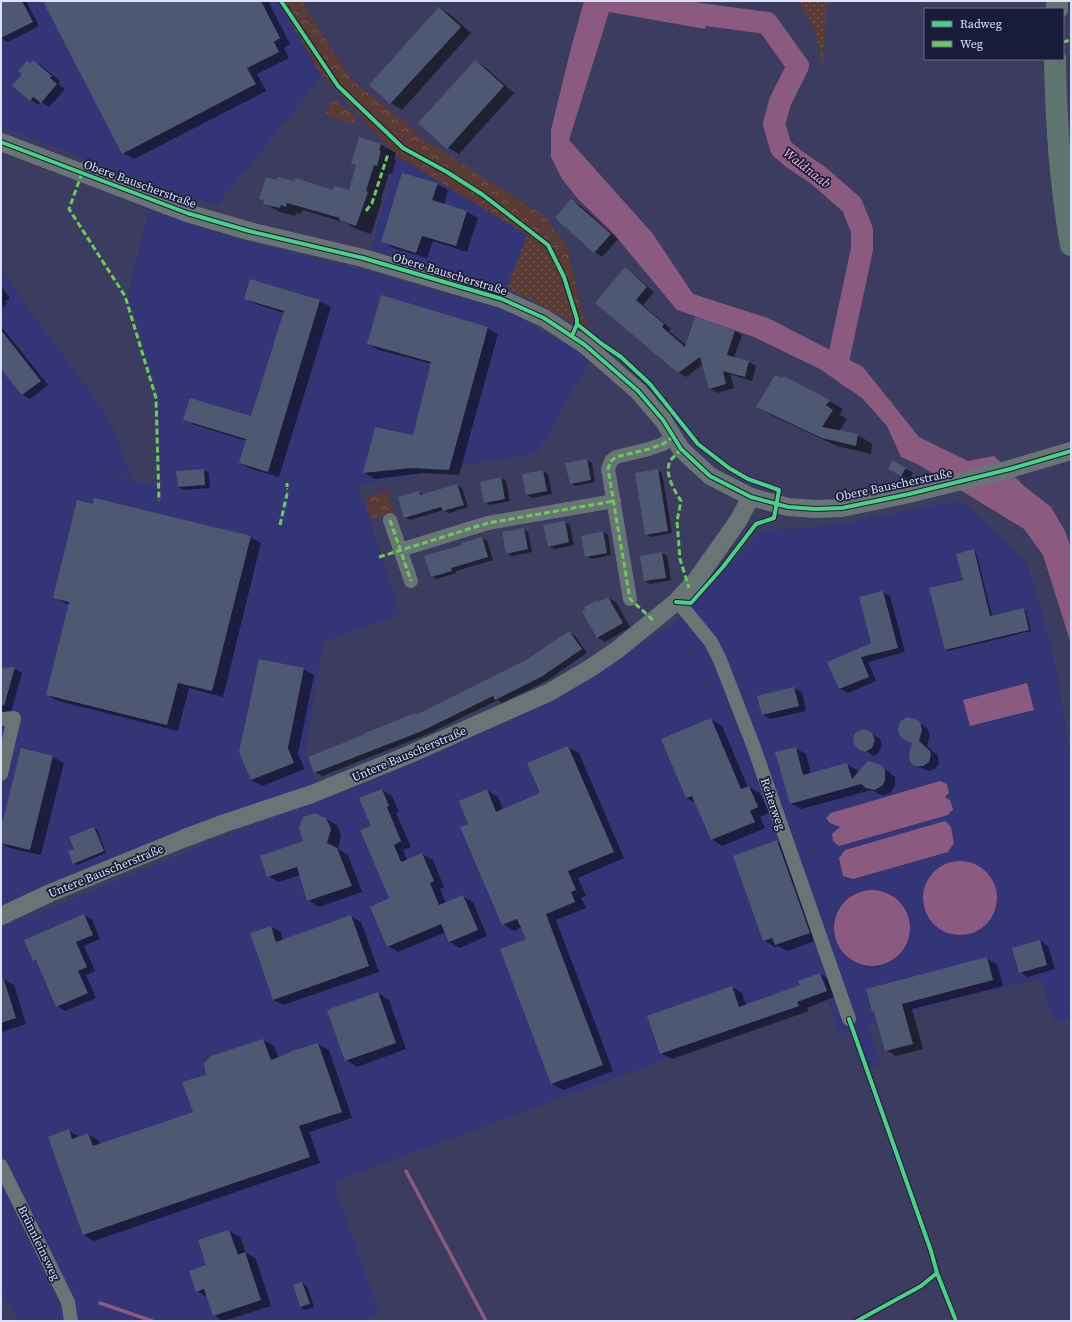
<svg xmlns="http://www.w3.org/2000/svg" width="1072" height="1322" font-family="'Source Serif 4',serif">
	<style>
		.built { fill: #333577 }
		.grass { fill: url(#grass-dots) }
		.park { fill: url(#park-crowns) }
		.water { fill: #8b5a81 }
		.shadow { fill: #0007 }
		.lines { fill: none; stroke-linecap: round; stroke-linejoin: round }
		.stream { stroke: #8b5a81; stroke-width: 3.5 }
		.river { stroke: #8b5a81; stroke-width: 22 }
		.building { fill: #4f5873 }
		.path { stroke: #666e76; stroke-width: 2; stroke-dasharray: 2 2; stroke-linecap: butt }
		.minor { stroke: #687475; stroke-width: 14 }
		.tertiary { stroke: #687475; stroke-width: 18 }
		.primary { stroke: #60756f; stroke-width: 22 }
		.quiet { stroke: #6dc95d; stroke-width: 3; stroke-dasharray: 6 3; stroke-linecap: butt }
		.cycleway-casing { stroke: #191c38; stroke-width: 6 }
		.cycleway { stroke: #4dcf88; stroke-width: 4 }
		.labels { text-anchor: middle; dominant-baseline: central; stroke-width: 3.5; stroke-linejoin: round; paint-order: stroke }
		.street-label { font-size: 12px; fill: #dce0f8; stroke: #191c38 }
		.water-label { font-size: 13px; font-style: italic; fill: #fbbae8; stroke: #191c38 }
	</style>
	<defs>
		<pattern id="grass-dots" width="8" height="8" patternUnits="userSpaceOnUse"><rect width="8" height="8" fill="#5a3a35"/><path d="M2 2h.1M6 6h.1" fill="none" stroke="#715653" stroke-width="1.8" stroke-linecap="round"/></pattern>
		<pattern id="park-crowns" width="20" height="18" patternUnits="userSpaceOnUse"><rect width="20" height="18" fill="#5a3a35"/><path d="M2 6a3 3 0 1 1 6 0M12 15a3 3 0 1 1 6 0" fill="none" stroke="#715653"/></pattern>
	</defs>
	<rect width="100%" height="100%" fill="#3b3c5f"/>
	<g class="built">
		<polygon points="1,1 278,1 322,76 218,204 191,198 1,127"/>
		<polygon points="397,156 527,235 506,286 371,249"/>
		<polygon points="149,210 237,239 355,268 504,309 591,358 537,453 358,484 400,614 323,642 305,754 318,783 1,910 1,267 31,312 82,380 112,425 132,479 85,471 161,487 158,395 128,294"/>
		<polygon points="963,502 1028,565 1053,652 1069,745 1071,752 1071,1018 1054,1022 1041,978 898,1014 868,1026 880,1064 863,1069 849,1032 839,1034 827,1000 333,1182 379,1312 361,1321 20,1321 1,1291 1,928 158,864 207,842 338,794 558,695 680,620 761,531 835,525 941,504"/>
	</g>
	<g class="grass">
		<path d="M797,1H827L823,67C818,38 816,24 797,1Z"/>
		<polygon points="527,235 550,253 569,305 582,312 589,332 552,311 508,289"/>
	</g>
	<g class="park">
		<polygon points="278,1 302,1 350,78 403,120 420,137 543,215 568,248 582,312 569,305 550,253 527,235 397,156 328,81 322,76"/>
		<polygon points="332,99 356,116 353,125 325,115"/>
		<polygon points="387,491 394,511 372,519 365,498"/>
	</g>
	<g class="water">
		<polygon points="584,1 682,1 711,8 705,29 609,12 569,140 653,234 693,294 768,318 863,367 919,437 968,461 994,456 1024,486 1051,507 1065,531 1071,548 1071,644 1043,555 1024,529 919,465 901,457 887,426 862,398 820,369 754,337 677,310 613,233 578,199 562,179 551,157 551,130 570,52"/>
		<polygon points="1027,683 1034,710 970,726 963,700"/>
		<polygon points="940,781 947,784 949,793 945,797 950,800 953,809 948,815 839,846 833,841 832,834 840,827 830,823 826,818 831,813"/>
		<polygon points="945,821 951,827 954,843 948,852 853,879 843,876 839,858 845,850"/>
		<circle cx="960" cy="898" r="37"/>
		<circle cx="872" cy="928" r="38"/>
	</g>
	<g class="shadow">
		<polygon points="3,1 26,1 39,26 8,42 1,38 1,2"/>
		<polygon points="44,1 268,1 290,44 284,48 289,58 257,74 266,91 134,159 123,153"/>
		<polygon points="440,8 450,14 471,33 402,110 391,103 370,85"/>
		<polygon points="475,61 486,68 514,93 459,154 448,148"/>
		<polygon points="34,62 42,66 60,81 58,84 65,89 49,107 41,102 38,105 31,100 32,64"/>
		<polygon points="380,144 396,153 394,159 396,160 392,174 389,173 381,200 382,201 371,234 356,229 346,223 303,210 301,214 296,213 295,216 280,212 264,203 265,201 260,198 334,191 349,191 357,166 352,163"/>
		<polygon points="437,184 448,190 444,205 467,212 478,218 467,252 433,241 427,258 393,248 382,241"/>
		<polygon points="572,201 580,205 618,239 602,257 595,252"/>
		<polygon points="625,269 632,273 654,292 643,305 671,329 669,331 687,346 735,331 742,335 734,358 749,362 756,366 752,381 730,374 734,388 717,393 710,388 703,364 686,377 678,372 596,302"/>
		<polygon points="251,280 320,301 331,307 279,477 251,469 240,463 247,441 195,425 184,419 252,418 284,313 256,304 245,298"/>
		<polygon points="1,286 10,298 5,302 7,304 1,308"/>
		<polygon points="1,326 48,385 30,399 23,395 1,367"/>
		<polygon points="487,328 498,334 459,475 423,473 375,479 365,473 413,436 432,364 379,350 368,344"/>
		<polygon points="829,401 843,409 840,415 847,419 839,431 858,435 872,444 871,454 837,446 771,415 757,407"/>
		<polygon points="587,460 592,463 595,482 576,486 570,483"/>
		<polygon points="894,462 913,473 909,480 890,468"/>
		<polygon points="204,470 209,473 210,488 184,490 178,487"/>
		<polygon points="657,470 662,473 672,533 651,537 646,534"/>
		<polygon points="543,471 548,474 552,494 532,498 527,495 523,475"/>
		<polygon points="501,478 506,481 510,501 490,505 485,502"/>
		<polygon points="457,485 462,488 468,507 449,513 443,510 410,520 405,517 419,492 425,495"/>
		<polygon points="565,522 570,525 574,545 554,549 548,546"/>
		<polygon points="523,529 528,532 532,552 512,556 507,553"/>
		<polygon points="603,532 608,535 611,555 592,559 586,556"/>
		<polygon points="250,537 261,543 223,697 189,688 178,731 58,701 47,695 69,605 54,597"/>
		<polygon points="482,538 487,541 493,560 456,571 456,573 437,579 431,576 426,556"/>
		<polygon points="974,551 976,552 992,616 1023,609 1026,610 1031,631 948,651 946,650 930,589 964,580"/>
		<polygon points="662,553 667,556 671,580 650,584 645,581"/>
		<polygon points="882,592 890,596 905,652 868,662 876,681 848,693 840,689 828,662 872,643"/>
		<polygon points="608,598 616,602 630,627 605,642 597,637 599,603"/>
		<polygon points="569,632 575,636 587,653 548,680 502,703 498,700 428,734 322,776 315,772 417,716 526,661"/>
		<polygon points="14,668 22,673 11,713 1,714 1,669"/>
		<polygon points="303,669 314,675 298,754 305,769 262,786 251,780"/>
		<polygon points="794,688 802,692 806,711 771,719 763,715"/>
		<polygon points="911,718 927,728 930,735 927,746 938,756 939,763 935,769 928,771 916,765"/>
		<polygon points="711,719 722,726 748,787 749,787 760,793 769,813 760,817 765,828 722,846 712,839 696,803 686,798"/>
		<polygon points="872,734 880,739 882,745 879,752 874,756 856,745"/>
		<polygon points="568,747 579,753 624,858 578,878 586,896 581,898 586,908 556,920 613,1071 563,1090 552,1084 502,949 527,940 522,927 514,931 503,924 470,824 487,790 498,797 503,810 541,794"/>
		<polygon points="795,748 806,754 811,774 847,764 857,770 858,773 877,765 888,771 895,777 895,786 890,793 885,795 881,795 872,790 801,809 790,803"/>
		<polygon points="53,757 64,763 41,855 10,848 1,843 1,833"/>
		<polygon points="382,790 392,796 399,812 396,813 411,847 403,850 407,860 422,854 433,860 444,887 440,889 446,903 462,896 473,902 487,936 460,948 450,942 446,932 398,952 388,946 390,899 372,827"/>
		<polygon points="326,819 337,825 341,836 338,849 348,855 362,892 319,907 308,900 300,875 279,882 268,876 304,841"/>
		<polygon points="94,828 97,829 106,853 77,865 74,863 75,849"/>
		<polygon points="777,841 788,847 820,939 787,951 778,946 775,947 764,940"/>
		<polygon points="84,915 92,919 100,939 84,946 95,971 86,975 96,998 65,1011 57,1006 38,963 34,960"/>
		<polygon points="351,916 361,922 379,972 283,1005 273,1000 271,927 281,932 283,941"/>
		<polygon points="1040,941 1048,946 1055,969 1028,977 1020,972"/>
		<polygon points="987,959 997,964 1003,986 912,1009 923,1049 896,1056 886,1050 876,1013 872,1011"/>
		<polygon points="820,974 830,980 836,996 807,1008 809,1011 672,1059 661,1053 732,987 742,993 746,1005 801,986"/>
		<polygon points="3,979 14,985 26,1024 1,1032 1,980"/>
		<polygon points="378,993 389,1000 406,1049 357,1067 346,1060"/>
		<polygon points="263,1040 274,1046 279,1059 318,1044 329,1050 352,1118 309,1132 320,1163 94,1241 84,1235 69,1131 80,1137 88,1134 99,1141 100,1145 194,1113 207,1076"/>
		<polygon points="229,1231 240,1237 246,1253 256,1259 271,1306 223,1321 214,1315 207,1297 197,1291 207,1266 199,1241"/>
		<polygon points="302,1283 307,1286 314,1307 306,1310 301,1307 294,1286"/>
	</g>
	<g class="lines">
		<g class="stream">
			<polyline points="406,1171 486,1321"/>
			<polyline points="100,1303 152,1321"/>
		</g>
		<polyline class="river" points="648,1 692,13 767,23 798,66 780,102 774,124 781,148 794,159 819,176 852,205 862,230 862,249 837,366 850,377"/>
	</g>
	<g class="building">
		<polygon points="1,1 22,1 33,22 1,38"/>
		<polygon points="43,1 261,1 280,38 274,42 279,52 247,68 256,84 122,154"/>
		<polygon points="439,7 461,27 390,104 369,85"/>
		<polygon points="33,60 52,76 50,78 57,84 41,103 33,97 30,101 12,86 22,74 18,71 27,61 31,63"/>
		<polygon points="475,60 504,86 447,149 418,123"/>
		<polygon points="359,137 381,144 379,150 381,151 377,166 374,165 366,191 368,192 356,226 339,220 340,218 287,203 286,207 281,205 280,208 263,204 264,200 259,199 266,177 276,180 278,177 294,181 295,178 333,190 334,186 349,190 356,165 351,164"/>
		<polygon points="402,173 438,183 432,200 467,211 456,246 422,236 416,253 381,242"/>
		<polygon points="571,199 611,234 594,253 555,218"/>
		<polygon points="625,267 647,287 636,300 664,324 662,327 685,347 695,317 735,330 727,355 749,361 745,377 723,371 726,384 709,389 700,357 678,373 595,303"/>
		<polygon points="250,279 320,300 268,472 239,463 246,439 183,420 190,398 251,416 284,311 244,299"/>
		<polygon points="381,295 488,327 449,470 411,468 363,473 375,427 413,435 431,362 367,344"/>
		<polygon points="1,330 41,381 22,395 1,369"/>
		<polygon points="775,375 782,378 784,376 830,400 826,405 833,410 822,427 858,434 856,446 822,438 756,407"/>
		<polygon points="587,459 591,480 570,484 565,463"/>
		<polygon points="893,460 906,468 901,476 888,469"/>
		<polygon points="204,469 205,485 178,487 176,471"/>
		<polygon points="658,469 668,531 645,535 635,473"/>
		<polygon points="543,470 547,491 526,495 522,474"/>
		<polygon points="501,477 505,499 484,503 480,482"/>
		<polygon points="457,484 464,505 443,511 441,507 404,518 398,497 419,491 420,495"/>
		<polygon points="94,498 251,536 212,691 178,683 167,725 46,695 69,602 53,598 77,500 93,504"/>
		<polygon points="565,521 569,542 548,547 543,525"/>
		<polygon points="524,528 528,549 506,554 502,532"/>
		<polygon points="603,531 607,553 585,557 581,536"/>
		<polygon points="482,537 488,557 451,568 452,571 431,577 424,556 461,545 461,543"/>
		<polygon points="974,549 990,616 1024,608 1029,630 945,650 929,588 963,580 956,554"/>
		<polygon points="662,552 666,578 644,581 640,556"/>
		<polygon points="883,591 898,648 861,657 869,677 839,689 827,662 871,643 859,597"/>
		<polygon points="608,597 623,623 597,638 582,612 585,610 584,607 597,600 598,602"/>
		<polygon points="569,631 582,649 541,677 495,700 493,696 422,731 314,773 308,757 365,734 365,733 415,713 416,715 526,660"/>
		<polygon points="259,659 304,668 288,748 294,763 251,780 239,752"/>
		<polygon points="15,667 4,706 1,705 1,668"/>
		<polygon points="794,687 799,706 762,715 757,696"/>
		<polygon points="907,717 916,719 920,722 922,730 919,741 930,751 931,755 929,762 923,766 915,766 912,764 910,761 909,755 912,743 903,739 899,734 898,730 900,722"/>
		<polygon points="711,718 741,789 749,786 758,807 750,811 755,822 711,840 692,796 686,798 661,739"/>
		<polygon points="864,729 872,733 875,740 872,748 865,752 858,749 853,742 854,735 856,732"/>
		<polygon points="568,746 614,852 568,871 576,890 571,892 575,902 546,914 603,1065 551,1084 500,949 526,939 517,919 502,925 460,827 468,824 459,801 487,789 496,812 540,793 527,763"/>
		<polygon points="796,747 803,775 847,763 852,779 868,761 878,764 882,766 885,770 885,780 883,785 875,790 866,788 861,784 790,804 775,752"/>
		<polygon points="21,748 53,756 30,850 1,843 1,828"/>
		<polygon points="382,789 389,806 387,807 401,841 394,845 401,862 422,853 434,881 430,883 439,905 463,895 478,930 449,942 441,924 387,947 370,907 389,898 360,830 371,826 359,798"/>
		<polygon points="315,813 326,818 331,829 327,843 337,848 352,886 307,901 297,867 267,877 260,856 303,841 299,828 303,817"/>
		<polygon points="94,827 104,851 73,864 68,851 74,849 69,837"/>
		<polygon points="777,840 810,933 775,945 772,938 763,941 733,856"/>
		<polygon points="84,914 93,935 76,942 87,967 78,971 88,993 56,1007 36,960 33,961 24,940"/>
		<polygon points="351,915 369,966 273,1000 250,933 271,926 276,942"/>
		<polygon points="1040,940 1047,965 1019,973 1012,948"/>
		<polygon points="987,957 993,980 902,1004 913,1044 885,1051 874,1011 872,1012 866,989"/>
		<polygon points="820,973 827,991 797,1002 799,1006 660,1054 647,1016 732,986 739,1007 800,985 798,981"/>
		<polygon points="3,977 16,1018 1,1023 1,978"/>
		<polygon points="378,992 396,1043 345,1061 327,1010"/>
		<polygon points="263,1039 271,1060 289,1053 289,1052 318,1043 342,1112 299,1126 310,1157 83,1235 48,1137 69,1129 72,1139 88,1133 93,1146 193,1112 182,1082 206,1075 204,1063 211,1056"/>
		<polygon points="229,1230 238,1255 245,1252 261,1300 213,1316 204,1289 196,1292 189,1271 206,1265 198,1240"/>
		<polygon points="302,1282 310,1304 300,1307 293,1285"/>
	</g>
	<g class="lines">
		<polyline class="path" points="287,494 287,487"/>
		<g class="minor">
			<polyline points="390,520 411,581"/>
			<polyline points="400,550 488,523 614,501"/>
			<polyline points="630,599 608,469 611,461 616,457 649,449 663,444 673,437"/>
			<polyline points="676,602 684,609 711,642 720,660 753,745 849,1019"/>
			<polyline points="1,719 14,718 1,774"/>
			<polyline points="1,1166 68,1302 71,1321"/>
		</g>
		<g class="tertiary">
			<polyline points="1,142 187,213 249,231 363,258 502,299 544,318 585,345 638,391 663,420 681,449 710,476 751,497 788,507 815,509 842,508 909,494 1010,469 1071,451"/>
			<polyline points="1,916 50,893 185,838 225,823 312,794 408,755 548,693 589,669 617,650 676,602 697,579 738,521 751,497"/>
		</g>
		<g class="primary">
			<polyline points="1057,9 1057,1"/>
			<path d="M1055,59C1056,121 1060,183 1071,245"/>
		</g>
		<g class="quiet">
			<polyline points="1063,42 1071,40"/>
			<polyline points="82,173 69,209 125,296 156,398 159,501"/>
			<polyline points="366,211 372,203 388,154"/>
			<path d="M681,449C678,453 673,457 670,461C664,475 675,491 681,501L677,521L680,559L689,588"/>
			<polyline points="287,483 287,487"/>
			<polyline points="390,520 411,581"/>
			<polyline points="280,525 287,494"/>
			<polyline points="379,557 488,523 614,501"/>
			<polyline points="653,620 630,599 608,469 611,461 616,457 649,449 663,444 673,437"/>
		</g>
		<defs>
			<g id="cycleway">
				<polyline points="281,1 338,86 403,148 447,172 483,195 548,245 564,277 577,319 577,324 572,336"/>
				<polyline points="1,142 187,213 249,231 363,258 502,299 544,318 585,345 638,391 663,420 681,449 710,476 751,497 788,507 815,509 842,508 909,494 1010,469 1071,451"/>
				<polyline points="577,324 602,344 621,357 650,384 698,444 729,468 748,479 779,490 774,518 756,524 723,567 691,603 676,602"/>
				<polyline points="849,1019 931,1251 937,1273 956,1321"/>
				<polyline points="857,1321 921,1286 937,1273"/>
			</g>
		</defs>
		<use href="#cycleway" class="cycleway-casing"/>
		<use href="#cycleway" class="cycleway"/>
	</g>
	<g class="labels">
		<g class="street-label">
			<text transform="translate(140 184) rotate(20)">Obere Bauscherstraße</text>
			<text transform="translate(450 274) rotate(17)">Obere Bauscherstraße</text>
			<text transform="translate(894 485) rotate(-12)">Obere Bauscherstraße</text>
			<text transform="translate(409 754) rotate(-23)">Untere Bauscherstraße</text>
			<text transform="translate(773 804) rotate(71)">Reiterweg</text>
			<text transform="translate(106 871) rotate(-22)">Untere Bauscherstraße</text>
			<text transform="translate(39 1243) rotate(64)">Brünnleinsweg</text>
		</g>
		<g class="water-label">
			<text transform="translate(807 168) rotate(38)">Waldnaab</text>
		</g>
	</g>
	<rect width="1072" height="1322" fill="none" stroke="#dce0f8" stroke-width="4"/>
	<rect x="924" y="8" width="140" height="52" fill="#191c38" stroke="#676a85"/>
	<rect x="932" y="21" width="20" height="6" fill="#4dcf88" stroke="#676a85"/>
	<text x="960" y="28" font-size="12" fill="#dce0f8">Radweg</text>
	<rect x="932" y="41" width="20" height="6" fill="#6dc95d" stroke="#676a85"/>
	<text x="960" y="48" font-size="12" fill="#dce0f8">Weg</text>
</svg>
